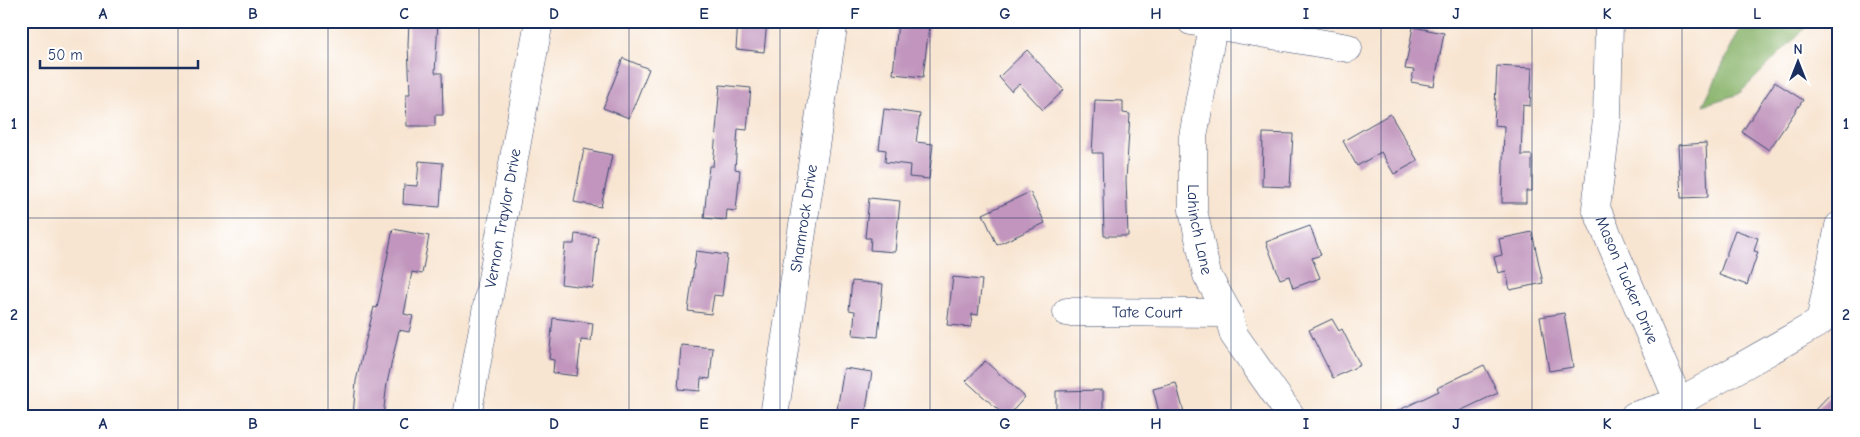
<svg xmlns="http://www.w3.org/2000/svg" width="1860" height="437" font-family="'Comic Neue',sans-serif">
	<style>
		.forest { fill: #87b269; stroke: #517064 }
		.building { fill: #c195bd }
		.lines { fill: none; stroke-linecap: round; stroke-linejoin: round }
		.minor-casing { stroke: #3c4a6f; stroke-width: 29 }
		.minor { stroke: #fff; stroke-width: 28 }
		.grid { fill: none; stroke: #1b2f5e; stroke-width: 1; stroke-opacity: 0.55 }
		.labels { text-anchor: middle; dominant-baseline: central; stroke-width: 5; stroke-linejoin: round; paint-order: stroke }
		.street-label { font-size: 16px; fill: #1b2f5e; stroke: #fff }
		.neatline { fill: none; stroke: #1b2f5e; stroke-width: 2 }
		.grid-label { font-size: 16px; text-anchor: middle; font-weight: bold; fill: #1b2f5e }
	</style>
	<rect width="100%" height="100%" fill="#fff"/>
	<filter id="ink" filterUnits="userSpaceOnUse"><feTurbulence type="fractalNoise" baseFrequency=".02" numOctaves="2"/><feDisplacementMap in="SourceGraphic" scale="10" xChannelSelector="R" yChannelSelector="G"/><feConvolveMatrix kernelMatrix="1 2 1 2 8 2 1 2 1" color-interpolation-filters="sRGB"/></filter>
	<filter id="wash" filterUnits="userSpaceOnUse"><feTurbulence type="fractalNoise" baseFrequency=".0096" numOctaves="4" result="noise"/><feDisplacementMap in="SourceGraphic" scale="20" xChannelSelector="R" yChannelSelector="G"/><feGaussianBlur stdDeviation="1.12" result="paint"/><feColorMatrix in="noise" values="0 0 0 0 0 0 0 0 0 0 0 0 0 0 0 0 0 1.4 0 .05"/><feComposite in="paint" operator="in"/></filter>
	<g filter="url(#wash)">
		<rect width="100%" height="100%" fill="#f8e5d1"/>
		<polygon class="forest" points="1744,21 1812,21 1739,94 1703,105"/>
		<g id="blocks">
			<g class="building">
				<polygon points="409,21 438,21 435,73 442,73 443,115 435,115 435,126 407,126 406,94 410,94 408,45"/>
				<polygon points="738,21 767,21 764,52 736,49"/>
				<polygon points="898,22 929,25 923,77 893,74"/>
				<polygon points="1413,27 1444,33 1434,86 1411,82 1414,70 1405,69"/>
				<polygon points="1027,50 1064,90 1043,110 1019,84 1011,91 999,77"/>
				<polygon points="623,58 649,69 629,118 603,108"/>
				<polygon points="1497,66 1532,68 1530,106 1523,105 1521,155 1532,155 1532,191 1526,191 1526,203 1502,203 1504,126 1494,125"/>
				<polygon points="1775,82 1803,100 1769,150 1742,132"/>
				<polygon points="720,85 751,88 747,130 738,129 735,169 740,170 736,211 727,210 726,220 704,218 709,166 713,166"/>
				<polygon points="1095,100 1123,101 1123,113 1130,114 1126,180 1128,236 1104,236 1102,153 1092,153"/>
				<polygon points="884,109 920,114 916,142 933,144 929,179 909,177 910,165 885,162 886,150 879,149"/>
				<polygon points="1390,114 1418,161 1394,174 1381,152 1357,166 1343,141"/>
				<polygon points="1263,133 1293,134 1290,187 1262,186"/>
				<polygon points="1706,143 1708,197 1681,198 1678,145"/>
				<polygon points="584,149 612,155 601,207 574,202"/>
				<polygon points="419,161 443,163 440,207 403,204 404,185 417,186"/>
				<polygon points="1030,192 1045,223 997,245 983,214"/>
				<polygon points="869,198 900,201 895,252 870,250 871,238 865,238"/>
				<polygon points="1310,226 1321,255 1312,258 1320,278 1293,288 1289,276 1280,279 1266,242"/>
				<polygon points="393,229 429,236 422,274 412,272 404,314 413,316 409,332 399,330 387,383 383,416 353,416 356,381 374,307 377,308"/>
				<polygon points="1735,230 1758,238 1754,251 1758,252 1747,285 1719,275"/>
				<polygon points="1532,232 1543,283 1510,290 1506,271 1498,273 1494,257 1502,255 1499,239"/>
				<polygon points="575,234 598,237 593,288 561,284 565,244 574,244"/>
				<polygon points="696,251 727,255 722,296 714,295 711,314 688,311"/>
				<polygon points="953,277 982,280 978,315 972,314 971,327 947,325"/>
				<polygon points="852,281 883,284 878,337 853,335 855,311 849,310"/>
				<polygon points="1564,313 1573,367 1549,371 1540,317"/>
				<polygon points="553,318 593,323 591,341 581,340 577,376 553,373 554,360 549,359"/>
				<polygon points="1332,319 1339,331 1342,329 1360,365 1333,378 1309,330"/>
				<polygon points="681,345 713,348 710,379 701,378 700,391 678,389"/>
				<polygon points="985,361 1025,397 1008,416 1005,416 966,381"/>
				<polygon points="1484,365 1498,393 1449,416 1387,416 1439,391 1437,388"/>
				<polygon points="844,368 872,372 865,416 836,416"/>
				<polygon points="1176,383 1185,416 1160,416 1153,389"/>
				<polygon points="1839,385 1839,416 1809,416"/>
				<polygon points="1103,390 1103,416 1056,416 1056,391"/>
			</g>
		</g>
	</g>
	<g filter="url(#ink)">
		<use href="#blocks" fill-opacity="0" stroke="#3c4a6f" stroke-width="1"/>
		<g class="lines">
			<defs>
				<g id="minor">
					<polyline points="1191,21 1348,48"/>
					<path id="s1" d="M1214,21L1193,137V210L1207,275L1228,313L1234,335L1291,416"/>
					<path id="s2" d="M1609,21L1607,120L1596,208L1679,402L1683,416"/>
					<path id="s3" d="M1067,312L1228,313"/>
					<path id="s4" d="M467,416L539,21"/>
					<path id="s5" d="M774,416L834,21"/>
					<polyline points="1634,416 1679,402 1820,322 1839,226"/>
				</g>
			</defs>
			<use href="#minor" class="minor-casing"/>
			<use href="#minor" class="minor"/>
		</g>
	</g>
	<path class="grid" d="M178,21V416M328,21V416M479,21V416M629,21V416M780,21V416M930,21V416M1080,21V416M1231,21V416M1381,21V416M1532,21V416M1682,21V416M21,218H1839"/>
	<g class="labels">
		<g class="street-label">
			<text stroke="none"><textPath href="#s4" startOffset="201">Vernon Traylor Drive</textPath></text>
			<text stroke="none"><textPath href="#s5" startOffset="200">Shamrock Drive</textPath></text>
			<text stroke="none"><textPath href="#s1" startOffset="211">Lahinch Lane</textPath></text>
			<text stroke="none"><textPath href="#s2" startOffset="266">Mason Tucker Drive</textPath></text>
			<text stroke="none"><textPath href="#s3" startOffset="80">Tate Court</textPath></text>
		</g>
	</g>
	<rect width="1860" height="437" fill="none" stroke="#fff" stroke-width="55"/>
	<g transform="translate(1798 62)" stroke="#ffffff" stroke-width="4" paint-order="stroke">
	<path d="M0-4L9 19L0 12L-9 19Z" fill="#1b2f5e"/>
	<text y="-8" font-size="14" font-weight="bold" text-anchor="middle" fill="#1b2f5e">N</text>
	</g>
	<path d="M40 60v8h158v-8" fill="none" stroke="#1b2f5e" stroke-width="2.5"/>
	<text x="48" y="60" font-size="15" fill="#1b2f5e" stroke="#ffffff" stroke-width="4" paint-order="stroke">50 m</text>
	<rect x="28" y="28" width="1804" height="382" class="neatline"/>
	<g class="grid-label">
		<text x="103" y="19">A</text>
		<text x="253" y="19">B</text>
		<text x="404" y="19">C</text>
		<text x="554" y="19">D</text>
		<text x="704" y="19">E</text>
		<text x="855" y="19">F</text>
		<text x="1005" y="19">G</text>
		<text x="1156" y="19">H</text>
		<text x="1306" y="19">I</text>
		<text x="1456" y="19">J</text>
		<text x="1607" y="19">K</text>
		<text x="1757" y="19">L</text>
		<text x="14" y="129">1</text>
		<text x="1846" y="129">1</text>
		<text x="14" y="320">2</text>
		<text x="1846" y="320">2</text>
		<text x="103" y="429">A</text>
		<text x="253" y="429">B</text>
		<text x="404" y="429">C</text>
		<text x="554" y="429">D</text>
		<text x="704" y="429">E</text>
		<text x="855" y="429">F</text>
		<text x="1005" y="429">G</text>
		<text x="1156" y="429">H</text>
		<text x="1306" y="429">I</text>
		<text x="1456" y="429">J</text>
		<text x="1607" y="429">K</text>
		<text x="1757" y="429">L</text>
	</g>
</svg>
